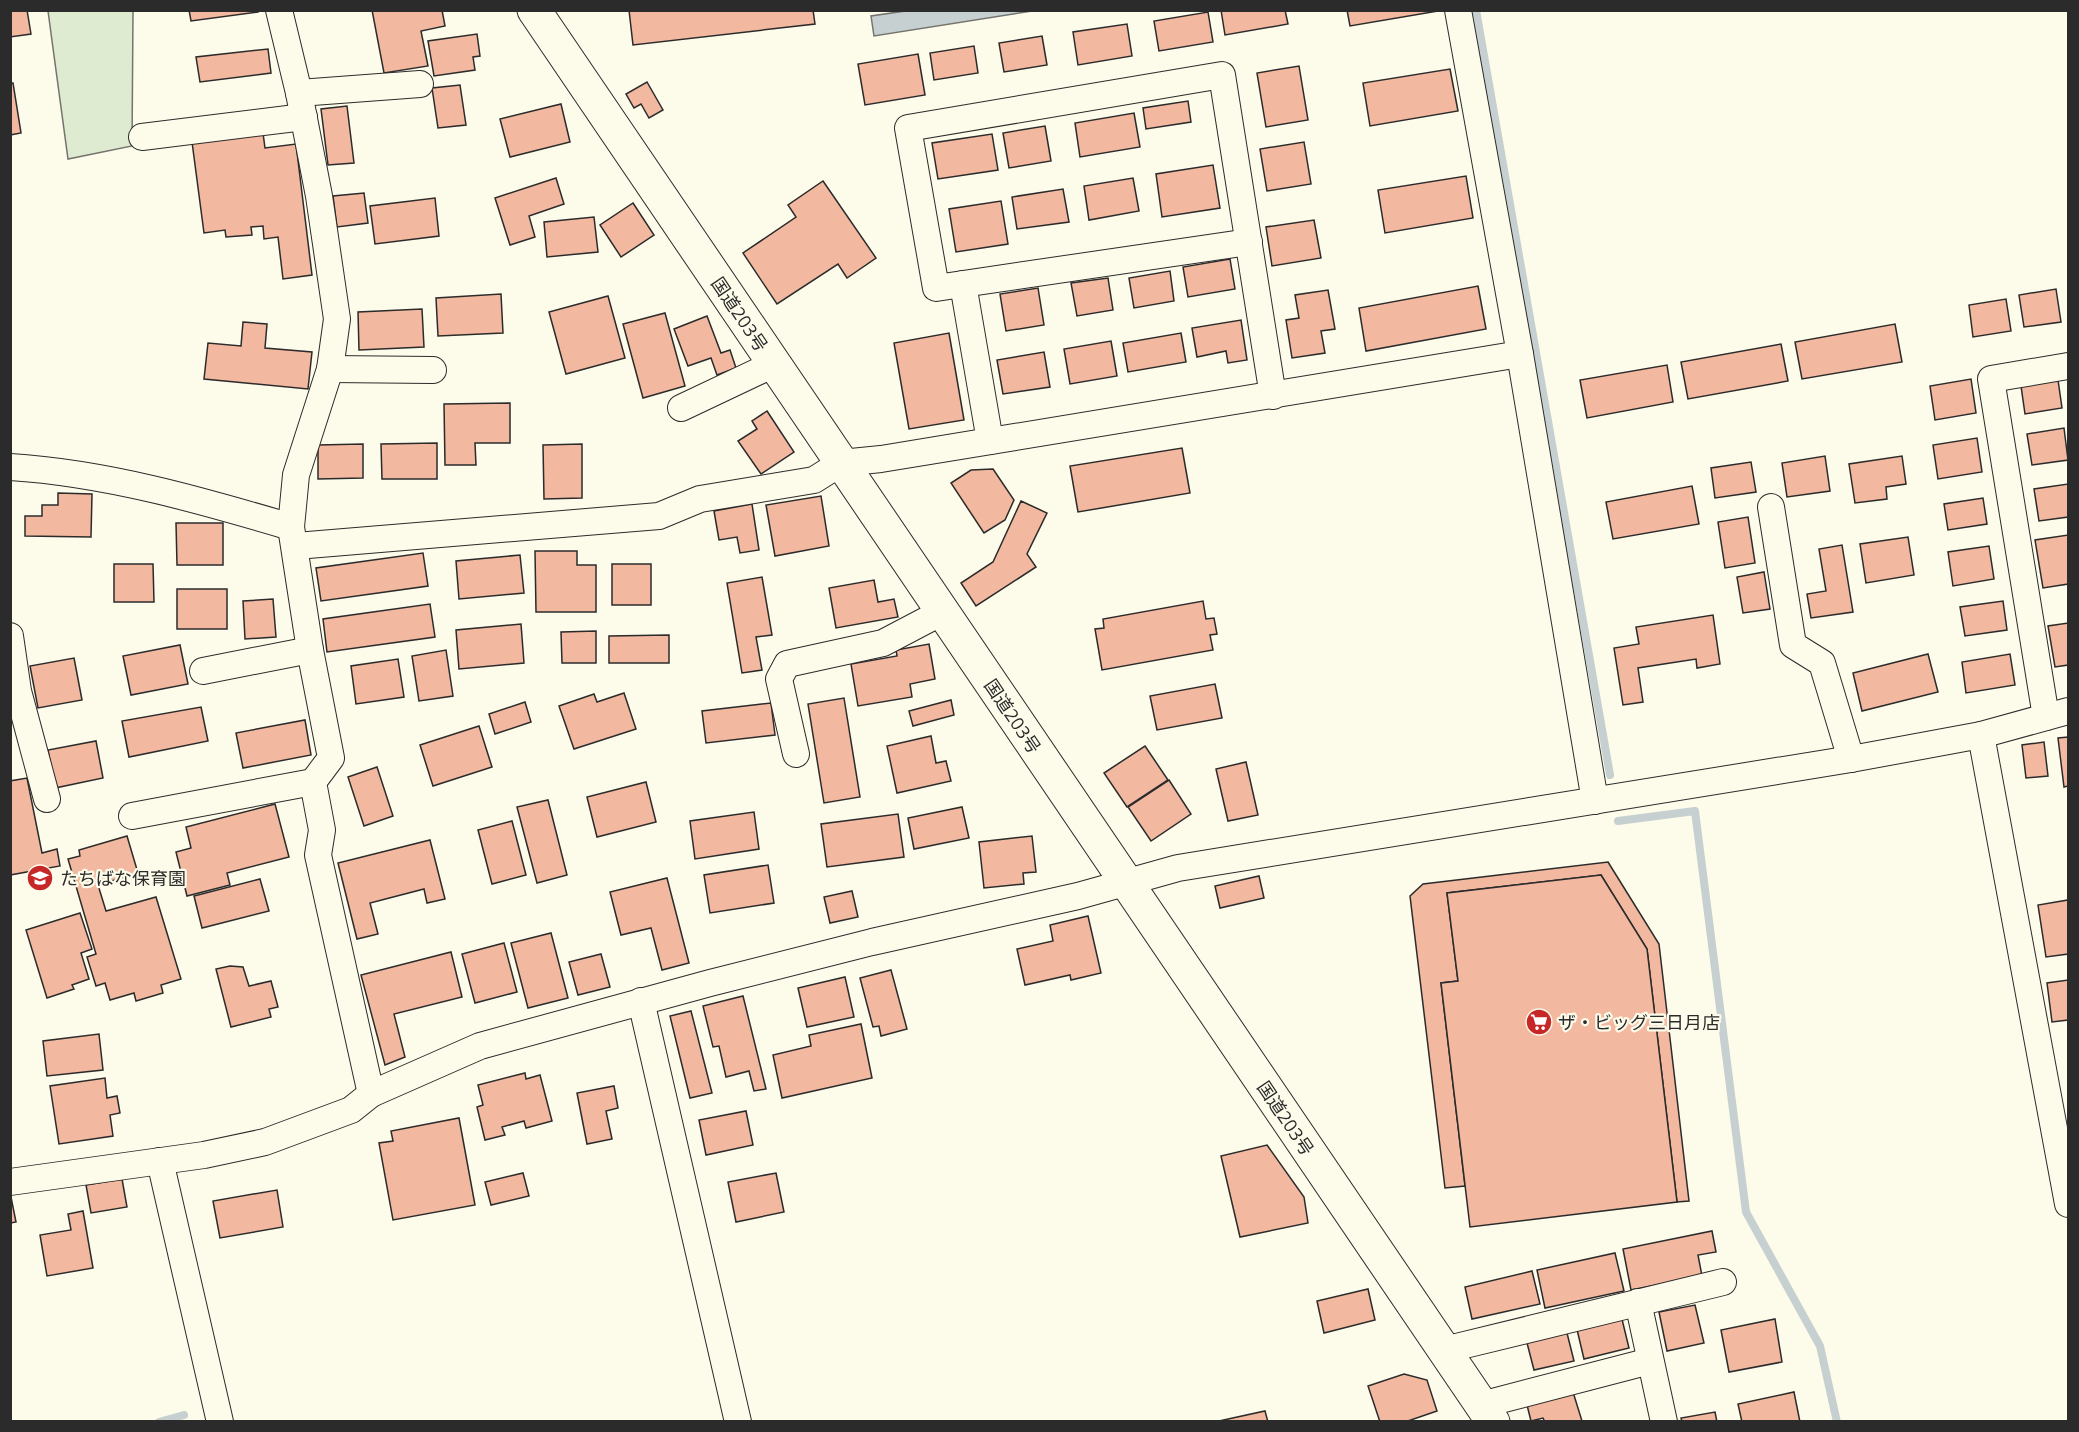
<svg xmlns="http://www.w3.org/2000/svg" width="2079" height="1432" font-family="'Open Sans','Noto Sans JP',sans-serif">
	<style>
		.green { fill: #deebd1; stroke: #74746e; stroke-width: 1.5 }
		.water { fill: #c7d0d0; stroke: #74746e; stroke-width: 1.5 }
		.lines { fill: none; stroke-linecap: round; stroke-linejoin: round }
		.stream { stroke: #c7d0d0; stroke-width: 8 }
		.building { fill: #f2b8a0; stroke: #2b2b2b; stroke-width: 1.5 }
		.street-casing { stroke: #2b2b2b; stroke-width: 28 }
		.highway-casing { stroke: #2b2b2b; stroke-width: 35 }
		.street { stroke: #fdfbea; stroke-width: 26 }
		.highway { stroke: #fdfbea; stroke-width: 33 }
		.labels { text-anchor: middle; dominant-baseline: central; stroke-width: 4.5; stroke-linejoin: round; paint-order: stroke }
		.street-label { font-size: 18px; fill: #2b2b2b; stroke: #fdfbea }
		.poi-label { font-size: 18px; fill: #2b2b2b; stroke: #fdfbea; text-anchor: start }
	</style>
	<rect width="100%" height="100%" fill="#fdfbea"/>
	<polygon class="green" points="48,11 133,11 132,146 68,159"/>
	<polygon class="water" points="905,11 905,10 1032,11 874,36 871,16"/>
	<g class="lines">
		<g class="stream">
			<polyline points="1476,10 1610,775"/>
			<polyline points="1618,821 1695,811 1746,1212 1820,1346 1837,1422"/>
			<polyline points="159,1422 184,1415"/>
		</g>
	</g>
	<g class="building">
		<polygon points="10,10 27,10 31,34 10,37"/>
		<polygon points="189,10 258,10 258,12 191,21"/>
		<polygon points="372,10 442,10 445,26 421,31 428,66 384,73"/>
		<polygon points="629,10 813,10 815,24 633,45"/>
		<polygon points="1221,10 1285,10 1288,24 1225,35"/>
		<polygon points="1347,10 1437,10 1438,11 1350,26"/>
		<polygon points="1208,12 1213,42 1159,51 1154,21"/>
		<polygon points="1127,24 1132,56 1078,65 1073,32"/>
		<polygon points="477,34 480,56 473,57 475,70 434,76 428,41"/>
		<polygon points="1042,36 1047,65 1004,72 999,43"/>
		<polygon points="974,46 978,73 934,80 930,53"/>
		<polygon points="268,49 271,73 200,82 196,57"/>
		<polygon points="918,54 925,95 865,105 858,64"/>
		<polygon points="1299,66 1308,120 1266,127 1257,73"/>
		<polygon points="1450,69 1458,111 1370,126 1363,83"/>
		<polygon points="647,82 663,110 649,118 641,104 634,108 626,94"/>
		<polygon points="10,83 13,83 21,133 10,135"/>
		<polygon points="460,85 466,125 438,128 432,88"/>
		<polygon points="1188,101 1191,122 1146,129 1143,108"/>
		<polygon points="561,104 570,142 510,157 500,119"/>
		<polygon points="347,106 354,163 328,165 321,109"/>
		<polygon points="1134,113 1140,147 1080,157 1075,123"/>
		<polygon points="1045,126 1051,161 1009,168 1003,133"/>
		<polygon points="263,133 265,148 296,144 312,275 283,279 278,237 264,239 263,226 251,227 252,235 226,237 225,230 204,233 192,142"/>
		<polygon points="992,134 998,170 938,179 932,143"/>
		<polygon points="1304,142 1311,184 1267,191 1260,149"/>
		<polygon points="1213,165 1220,208 1162,217 1156,174"/>
		<polygon points="1466,176 1473,218 1385,233 1378,190"/>
		<polygon points="556,178 564,204 529,216 535,237 510,245 495,198"/>
		<polygon points="1133,178 1139,211 1089,220 1084,186"/>
		<polygon points="823,181 876,258 847,278 838,264 777,304 743,253 796,217 788,205"/>
		<polygon points="1063,189 1069,222 1017,229 1012,197"/>
		<polygon points="364,193 368,223 337,227 333,196"/>
		<polygon points="435,198 439,236 375,244 370,206"/>
		<polygon points="1001,201 1008,244 956,252 949,209"/>
		<polygon points="633,203 654,235 621,257 600,225"/>
		<polygon points="594,217 598,252 547,257 544,222"/>
		<polygon points="1314,220 1321,258 1272,266 1266,227"/>
		<polygon points="1230,259 1235,289 1188,297 1183,267"/>
		<polygon points="1170,271 1174,301 1134,308 1129,278"/>
		<polygon points="1108,278 1113,310 1077,316 1071,283"/>
		<polygon points="1478,286 1486,329 1366,351 1359,308"/>
		<polygon points="1038,288 1044,325 1006,331 1000,294"/>
		<polygon points="2056,289 2061,322 2024,327 2019,295"/>
		<polygon points="1328,290 1335,329 1321,331 1325,353 1292,358 1286,320 1299,318 1295,295"/>
		<polygon points="501,294 503,333 438,336 436,298"/>
		<polygon points="608,296 625,358 566,374 549,312"/>
		<polygon points="2006,299 2011,331 1973,337 1969,305"/>
		<polygon points="422,309 424,347 359,350 358,312"/>
		<polygon points="665,313 685,386 643,398 623,324"/>
		<polygon points="707,316 721,353 730,350 736,368 717,375 711,358 688,366 674,329"/>
		<polygon points="1241,320 1247,360 1228,363 1226,351 1197,357 1192,328"/>
		<polygon points="243,322 267,324 265,348 312,352 308,389 204,379 208,343 241,346"/>
		<polygon points="1895,324 1902,362 1802,379 1795,342"/>
		<polygon points="949,333 964,420 909,429 894,343"/>
		<polygon points="1181,333 1186,362 1128,372 1123,343"/>
		<polygon points="1111,341 1117,376 1070,384 1064,349"/>
		<polygon points="1781,344 1788,381 1688,399 1681,362"/>
		<polygon points="1044,352 1050,387 1003,394 997,360"/>
		<polygon points="1667,365 1673,402 1587,418 1580,380"/>
		<polygon points="1971,379 1976,413 1935,420 1930,386"/>
		<polygon points="2058,380 2062,408 2025,414 2021,386"/>
		<polygon points="510,403 510,443 475,443 476,465 445,465 444,404"/>
		<polygon points="767,411 794,452 761,474 738,441 757,429 752,421"/>
		<polygon points="2064,428 2068,460 2032,465 2027,434"/>
		<polygon points="1977,438 1982,472 1938,479 1933,445"/>
		<polygon points="437,443 437,479 382,479 381,444"/>
		<polygon points="363,444 363,478 318,479 318,445"/>
		<polygon points="582,444 582,498 544,499 543,445"/>
		<polygon points="1182,448 1190,493 1078,512 1070,466"/>
		<polygon points="1825,456 1830,491 1787,497 1782,463"/>
		<polygon points="1902,456 1906,484 1886,487 1887,499 1855,503 1849,464"/>
		<polygon points="1751,462 1756,492 1715,498 1711,468"/>
		<polygon points="993,469 1014,500 1005,520 984,533 951,483 971,470"/>
		<polygon points="2068,484 2068,517 2039,521 2034,489"/>
		<polygon points="1692,486 1699,524 1613,539 1606,502"/>
		<polygon points="58,493 92,494 91,537 25,536 25,516 42,516 42,505 58,505"/>
		<polygon points="821,496 829,546 775,556 766,505"/>
		<polygon points="1983,498 1987,524 1948,530 1944,504"/>
		<polygon points="1021,501 1047,513 1027,554 1036,567 976,606 961,583 993,562"/>
		<polygon points="752,504 759,550 740,553 737,537 719,540 714,511"/>
		<polygon points="1748,517 1755,563 1725,568 1718,522"/>
		<polygon points="176,523 223,523 223,565 177,565"/>
		<polygon points="2068,535 2068,584 2043,588 2035,540"/>
		<polygon points="1908,537 1914,575 1866,583 1860,544"/>
		<polygon points="1842,545 1853,612 1811,618 1807,594 1826,591 1819,549"/>
		<polygon points="1989,546 1994,579 1953,586 1948,552"/>
		<polygon points="535,551 577,551 577,565 596,565 596,612 536,612"/>
		<polygon points="423,553 428,586 321,601 316,568"/>
		<polygon points="520,555 524,593 459,599 456,561"/>
		<polygon points="114,564 153,564 154,602 114,602"/>
		<rect x="612" y="564" width="39" height="41"/>
		<polygon points="1764,572 1770,609 1743,613 1737,577"/>
		<polygon points="762,577 772,635 756,637 762,670 742,673 727,583"/>
		<polygon points="874,580 878,602 894,599 898,617 836,628 829,588"/>
		<rect x="177" y="589" width="50" height="40"/>
		<polygon points="273,599 276,637 245,639 243,601"/>
		<polygon points="1203,601 1206,619 1214,618 1217,634 1210,635 1213,650 1102,670 1095,629 1104,628 1103,619"/>
		<polygon points="2003,601 2007,630 1965,636 1960,607"/>
		<polygon points="430,604 435,637 327,652 323,619"/>
		<polygon points="1713,615 1720,664 1697,668 1696,659 1638,668 1643,702 1623,705 1614,648 1639,644 1636,627"/>
		<polygon points="2068,623 2068,665 2055,667 2048,626"/>
		<polygon points="521,624 524,663 459,669 456,630"/>
		<polygon points="596,631 596,663 562,663 561,632"/>
		<polygon points="669,635 669,663 609,663 609,636"/>
		<polygon points="929,644 935,679 910,684 912,697 858,706 851,664 897,656 896,650"/>
		<polygon points="180,645 188,684 131,695 123,656"/>
		<polygon points="446,650 453,696 419,701 412,656"/>
		<polygon points="1928,654 1938,692 1862,711 1853,673"/>
		<polygon points="2010,654 2015,685 1966,693 1962,662"/>
		<polygon points="74,658 82,700 38,708 30,666"/>
		<polygon points="398,659 404,697 356,704 351,666"/>
		<polygon points="1215,684 1222,718 1157,730 1150,696"/>
		<polygon points="624,693 636,729 574,749 559,706 594,694 597,702"/>
		<polygon points="844,698 860,797 824,803 808,704"/>
		<polygon points="951,700 954,715 913,726 909,711"/>
		<polygon points="525,702 531,722 495,734 489,714"/>
		<polygon points="771,703 775,735 706,743 702,711"/>
		<polygon points="201,707 208,741 129,757 122,721"/>
		<polygon points="305,720 311,755 243,768 236,733"/>
		<polygon points="479,726 492,767 433,786 420,745"/>
		<polygon points="931,736 936,763 946,761 951,781 897,793 887,746"/>
		<polygon points="2068,737 2068,786 2064,787 2058,738"/>
		<polygon points="96,741 103,778 55,788 48,750"/>
		<polygon points="2044,742 2048,776 2026,778 2022,745"/>
		<polygon points="1145,746 1168,780 1127,807 1104,773"/>
		<polygon points="1246,762 1258,815 1228,821 1216,769"/>
		<polygon points="377,767 393,816 364,826 348,777"/>
		<polygon points="27,778 42,853 57,849 60,866 10,875 10,781"/>
		<polygon points="1169,780 1191,814 1151,841 1128,807"/>
		<polygon points="646,782 656,822 597,837 587,797"/>
		<polygon points="548,800 567,875 537,883 517,807"/>
		<polygon points="275,804 289,857 227,873 230,885 187,896 176,852 191,848 186,827"/>
		<polygon points="962,807 969,838 914,849 908,818"/>
		<polygon points="754,812 759,849 695,859 690,821"/>
		<polygon points="898,814 904,857 827,867 821,824"/>
		<polygon points="512,821 526,875 492,884 478,830"/>
		<polygon points="127,836 138,873 98,885 106,911 156,897 181,979 161,985 163,993 136,1001 134,993 110,1000 105,983 96,986 87,957 96,954 68,859 80,856 79,850"/>
		<polygon points="1032,836 1036,872 1023,873 1024,884 984,888 979,842"/>
		<polygon points="430,840 445,899 427,903 424,889 370,903 378,934 357,939 338,863"/>
		<polygon points="1608,862 1659,944 1689,1201 1677,1202 1647,949 1601,875 1447,893 1458,981 1441,983 1465,1186 1445,1188 1410,896 1423,884"/>
		<polygon points="768,865 774,903 710,913 704,875"/>
		<polygon points="1601,875 1647,949 1677,1202 1470,1227 1441,983 1458,981 1447,893"/>
		<polygon points="1259,876 1264,898 1220,908 1215,886"/>
		<polygon points="667,878 689,963 662,970 651,928 621,935 610,892"/>
		<polygon points="260,879 269,911 202,928 194,896"/>
		<polygon points="852,891 858,917 830,923 824,897"/>
		<polygon points="2068,900 2068,954 2046,957 2038,905"/>
		<polygon points="80,913 92,949 81,953 89,979 72,985 74,989 47,998 26,930"/>
		<polygon points="1088,916 1101,973 1071,980 1070,975 1025,985 1017,949 1053,941 1050,925"/>
		<polygon points="551,933 568,998 528,1008 511,943"/>
		<polygon points="504,943 517,992 475,1003 462,954"/>
		<polygon points="451,952 462,997 394,1014 405,1057 385,1065 361,975"/>
		<polygon points="601,954 610,987 578,995 569,962"/>
		<polygon points="230,966 243,967 249,986 271,981 278,1007 269,1009 271,1017 231,1027 216,969"/>
		<polygon points="891,970 907,1029 881,1036 879,1026 873,1027 860,978"/>
		<polygon points="845,977 854,1017 807,1027 798,988"/>
		<polygon points="2068,980 2068,1020 2052,1022 2047,983"/>
		<polygon points="743,996 766,1089 754,1091 749,1071 726,1077 719,1046 713,1047 703,1006"/>
		<polygon points="691,1011 712,1093 690,1098 670,1016"/>
		<polygon points="861,1024 872,1078 782,1098 773,1055 811,1046 809,1035"/>
		<polygon points="99,1034 103,1070 47,1076 43,1041"/>
		<polygon points="525,1073 526,1079 540,1075 552,1121 526,1128 524,1121 502,1127 505,1135 485,1140 477,1107 483,1105 478,1085"/>
		<polygon points="105,1078 107,1098 117,1096 120,1113 110,1115 113,1136 59,1144 50,1086"/>
		<polygon points="614,1086 618,1108 606,1111 612,1139 587,1144 577,1093"/>
		<polygon points="746,1111 753,1145 706,1155 699,1120"/>
		<polygon points="459,1118 475,1205 393,1220 379,1143 393,1141 391,1131"/>
		<polygon points="1267,1145 1304,1197 1308,1223 1240,1237 1221,1156"/>
		<polygon points="523,1173 529,1196 491,1205 485,1182"/>
		<polygon points="776,1173 784,1212 736,1222 728,1182"/>
		<polygon points="122,1179 127,1207 91,1213 86,1185"/>
		<polygon points="277,1190 283,1227 220,1238 213,1201"/>
		<polygon points="10,1192 16,1222 10,1223"/>
		<polygon points="83,1211 93,1268 47,1276 40,1235 71,1230 68,1214"/>
		<polygon points="1712,1231 1716,1252 1698,1255 1702,1276 1631,1290 1623,1249"/>
		<polygon points="1615,1253 1624,1291 1545,1308 1537,1270"/>
		<polygon points="1532,1271 1540,1304 1472,1319 1465,1287"/>
		<polygon points="1368,1289 1375,1320 1324,1333 1317,1301"/>
		<polygon points="1695,1305 1704,1343 1667,1351 1659,1312"/>
		<polygon points="1620,1311 1629,1348 1584,1359 1575,1321"/>
		<polygon points="1775,1319 1782,1362 1729,1372 1721,1330"/>
		<polygon points="1566,1329 1574,1361 1534,1370 1526,1339"/>
		<polygon points="1404,1374 1427,1380 1437,1411 1405,1422 1380,1422 1368,1386"/>
		<polygon points="1573,1392 1582,1421 1545,1422 1543,1418 1531,1421 1527,1405"/>
		<polygon points="1794,1392 1800,1422 1742,1422 1738,1404"/>
		<polygon points="1265,1411 1268,1422 1219,1421"/>
		<polygon points="1715,1412 1717,1422 1682,1422 1681,1418"/>
	</g>
	<g class="lines">
		<defs>
			<g id="street">
				<polyline points="279,10 299,93 319,196 337,319 330,369 296,475 291,527"/>
				<polyline points="1458,10 1520,354 1595,801"/>
				<polyline points="299,93 420,84"/>
				<polyline points="142,137 304,117"/>
				<polyline points="963,284 936,288 908,128 1222,75 1273,396"/>
				<polyline points="330,369 433,370"/>
				<polyline points="681,408 774,364"/>
				<polyline points="990,441 963,284 1249,242"/>
				<path d="M10,467C106,473 200,500 291,527L310,650L331,758L313,782L322,830L318,855L371,1094"/>
				<polyline points="1771,507 1793,645 1822,663 1851,759"/>
				<polyline points="296,546 659,516 700,499 814,480 841,463 881,459 1520,354"/>
				<polyline points="10,636 18,691 47,799"/>
				<polyline points="203,671 310,650"/>
				<polyline points="2046,717 1991,379 2068,366"/>
				<polyline points="1981,735 2068,1204"/>
				<polyline points="796,754 779,679 787,664 883,643 942,612"/>
				<polyline points="132,816 313,782"/>
				<polyline points="641,1001 738,1422"/>
				<polyline points="160,1161 220,1422"/>
				<polyline points="10,1182 204,1155 265,1142 351,1110 371,1094 480,1046 710,983 872,942 1078,896 1178,868 1851,759 1981,735 2068,711"/>
				<polyline points="1638,1302 1664,1422"/>
				<polyline points="1444,1350 1723,1282"/>
				<polyline points="1481,1405 1650,1361"/>
			</g>
			<polyline id="highway" points="534,10 1493,1422"/>
		</defs>
		<use href="#street" class="street-casing"/>
		<use href="#highway" class="highway-casing"/>
		<use href="#street" class="street"/>
		<use href="#highway" class="highway"/>
	</g>
	<defs>
		<symbol id="school-disc" viewBox="-11 -11 22 22"><circle r="9.5" fill="#c62828" stroke="#fdfbea"/><path d="M0-5L7-2L0 1L-7-2ZM-4 1L0 2.5L4 1V4Q0 6-4 4Z" fill="#fff"/></symbol>
		<symbol id="supermarket-disc" viewBox="-11 -11 22 22"><circle r="9.5" fill="#c62828" stroke="#fdfbea"/><path d="M-6-5.5h2.5l.6 2H6L4.5 2H-2.5L-4.4-4H-6ZM-1.5 3.2a1.3 1.3 0 1 0 .1 0ZM3 3.2a1.3 1.3 0 1 0 .1 0Z" fill="#fff"/></symbol>
	</defs>
	<g fill-rule="evenodd">
		<use href="#school-disc" x="25" y="863" width="30" height="30"/>
		<use href="#supermarket-disc" x="1524" y="1007" width="30" height="30"/>
	</g>
	<g class="labels">
		<g class="street-label">
			<text transform="translate(740 314) rotate(56)">国道203号</text>
			<text transform="translate(1013 716) rotate(56)">国道203号</text>
			<text transform="translate(1286 1118) rotate(56)">国道203号</text>
		</g>
		<g class="poi-label">
			<text x="60" y="878">たちばな保育園</text>
			<text x="1558" y="1022">ザ・ビッグ三日月店</text>
		</g>
	</g>
	<rect width="2079" height="1432" fill="none" stroke="#2b2b2b" stroke-width="24"/>
</svg>
